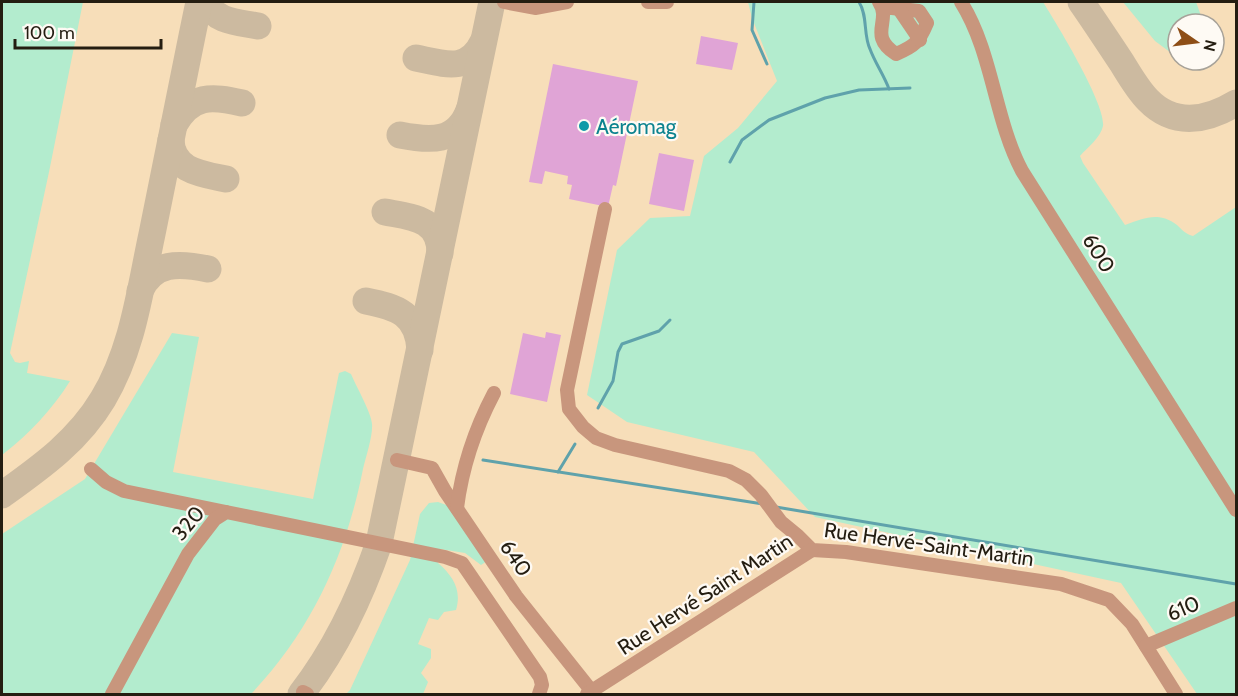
<svg xmlns="http://www.w3.org/2000/svg" width="1238" height="696" font-family="Cabin,sans-serif">
	<style>
		.built { fill: #f7deb9; fill-rule: evenodd }
		.green { fill: #b3ecce }
		.lines { fill: none; stroke-linecap: round; stroke-linejoin: round }
		.stream { stroke: #5fa2ab; stroke-width: 3 }
		.taxiway { stroke: #ccbaa0; stroke-width: 27 }
		.building { fill: #e0a4d6 }
		.minor { stroke: #c8967d; stroke-width: 14 }
		.culture-dot { fill: #0f9aa8; stroke: #fefaf4; stroke-width: 2 }
		.labels { text-anchor: middle; dominant-baseline: central; stroke-width: 4.5; stroke-linejoin: round; paint-order: stroke }
		.culture-label { font-size: 21px; fill: #0d838f; stroke: #fefaf4; text-anchor: start }
		.street-label { font-size: 21px; fill: #241d11; stroke: #fefaf4 }
	</style>
	<rect width="100%" height="100%" fill="#ffeacb"/>
	<path class="built" d="M2,2H1236V694H2ZM1178,24H1214V60H1178Z"/>
	<g class="green">
		<path d="M2,2H83L49,172L10,353L15,362L20,363L29,361L27,373L70,381C52,410 29,434 2,455Z"/>
		<path d="M748,2H1043C1056,23 1106,104 1103,126C1101,137 1087,148 1080,156L1083,163L1125,225C1144,218 1159,211 1177,225C1182,230 1186,234 1193,236L1236,207V694H1197L1121,583L815,517L754,452L627,422L587,395L617,250L650,218L690,216L704,156L738,128L777,81L752,18Z"/>
		<polygon points="1123,2 1196,2 1204,24 1178,24 1178,58 1155,41"/>
		<path d="M172,333L199,337L173,472L313,499L339,373L345,371L351,374C355,384 372,414 372,424C373,436 366,456 363,469C346,555 311,631 251,694H2V534L85,479Z"/>
		<path d="M438,502L449,506L487,561L481,565L465,553L440,549L438,563C453,576 462,590 456,610L444,612L438,620L429,618L418,644L431,649V658L421,673L428,682L423,694H346L350,690L410,560L420,514L429,503Z"/>
	</g>
	<g class="lines">
		<g class="stream">
			<polyline points="754,2 752,30 767,64"/>
			<path d="M859,2C868,16 863,34 870,49C875,63 884,75 889,89"/>
			<polyline points="730,162 742,140 769,120 825,98 859,90 910,88"/>
			<polyline points="598,408 613,381 618,352 622,344 659,331 670,320"/>
			<polyline points="483,460 763,504"/>
			<polyline points="558,472 575,444"/>
			<polyline points="776,507 1236,584"/>
		</g>
		<g class="taxiway">
			<path d="M206,2C215,22 238,22 258,26"/>
			<path d="M1081,2C1095,22 1108,42 1122,63C1130,76 1138,90 1148,100C1175,128 1208,120 1236,103"/>
			<path d="M416,58C445,64 468,73 483,42"/>
			<path d="M174,125C191,94 212,96 242,103"/>
			<path d="M400,135C430,141 457,143 469,110"/>
			<path d="M171,140C172,171 202,174 226,179"/>
			<path d="M385,212C411,217 440,218 440,253"/>
			<path d="M140,291C153,261 180,263 208,269"/>
			<path d="M366,301C397,307 418,314 420,350"/>
			<path d="M2,495C41,467 78,441 103,399C133,349 140,290 152,234C168,156 183,79 199,2"/>
			<path d="M301,694C336,649 360,598 379,543L492,2"/>
		</g>
	</g>
	<g class="building">
		<polygon points="701,36 738,43 732,70 696,64"/>
		<polygon points="553,64 638,81 616,186 613,185 608,207 569,199 572,185 567,184 568,176 545,171 542,184 529,182"/>
		<polygon points="659,153 694,160 684,211 649,204"/>
		<polygon points="546,332 561,335 547,402 510,394 523,333 545,338"/>
	</g>
	<g class="lines">
		<g class="minor">
			<polyline points="504,2 535,8 567,2"/>
			<polyline points="648,2 667,2"/>
			<path d="M879,2C892,21 867,35 896,54C915,46 919,42 927,23L919,11L883,7"/>
			<path d="M961,2C993,53 994,118 1022,171L1236,510"/>
			<polyline points="899,9 920,40"/>
			<polyline points="605,209 567,390 569,409 583,427 596,438 615,445 729,471 746,480 761,495 781,522 798,536 812,550 846,552 1061,584 1109,600 1132,624 1176,694"/>
			<polyline points="397,460 432,468 445,491 516,596 594,694"/>
			<polyline points="91,469 106,482 124,491 226,512"/>
			<path d="M457,508C462,468 475,429 494,393"/>
			<polyline points="1146,646 1236,608"/>
			<polyline points="303,692 307,694"/>
			<polyline points="112,694 188,554 215,519 226,512 445,557 462,563 540,677 542,685 539,694"/>
			<polyline points="587,694 812,550"/>
		</g>
	</g>
	<circle class="culture-dot" cx="584" cy="126" r="6"/>
	<g class="labels">
		<g class="culture-label">
			<text x="596" y="126">Aéromag</text>
		</g>
		<g class="street-label">
			<text transform="translate(1099 253) rotate(58)">600</text>
			<text transform="translate(188 523) rotate(-50)">320</text>
			<text transform="translate(929 544) rotate(8)">Rue Hervé-Saint-Martin</text>
			<text transform="translate(516 558) rotate(56)">640</text>
			<text transform="translate(705 594) rotate(-33)">Rue Hervé Saint Martin</text>
			<text transform="translate(1183 608) rotate(-23)">610</text>
		</g>
	</g>
	<rect width="1238" height="696" fill="none" stroke="#241d11" stroke-width="6"/>
	<g transform="translate(1196 42) rotate(104)"><circle r="28" fill="#fefaf4" stroke="#a7a299" stroke-width="1.5"/>
	<path d="M0-4.5L10 22L0 15L-10 22Z" fill="#8e4e16"/>
	<text y="-9" font-size="16" font-weight="bold" text-anchor="middle" fill="#241d11">N</text>
	</g>
	<path d="M15 39v9h146v-9" fill="none" stroke="#241d11" stroke-width="3"/>
	<text x="24" y="39" font-size="18" fill="#241d11" stroke="#fefaf4" stroke-width="4.5" paint-order="stroke">100 m</text>
</svg>
